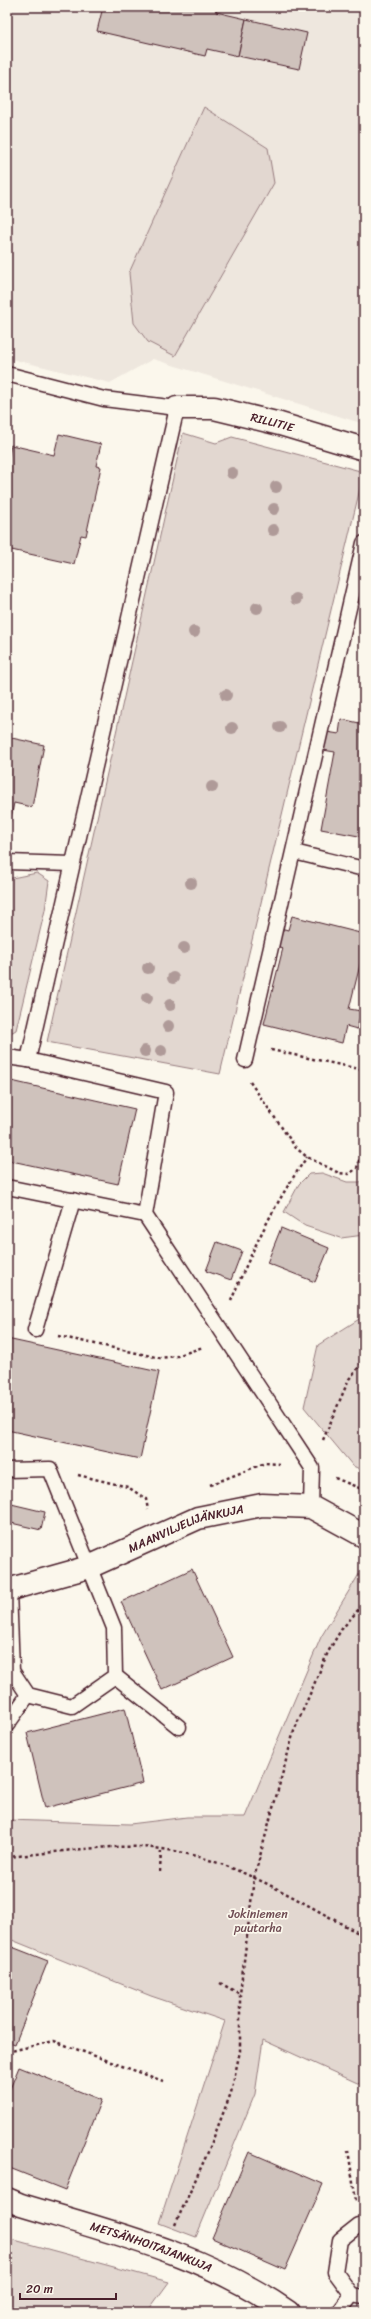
<svg xmlns="http://www.w3.org/2000/svg" width="371" height="2319" font-family="Sriracha,sans-serif">
	<style>
		.built { fill: #eee7de }
		.green { fill: #e2d7d0; stroke: #967b7e }
		.building { fill: #cfc2bc; stroke: #4a1f2b }
		.lines { fill: none; stroke-linecap: round; stroke-linejoin: round }
		.lane-casing { stroke: #4a1f2b; stroke-width: 17 }
		.street-casing { stroke: #4a1f2b; stroke-width: 25 }
		.path { stroke: #4a1f2b; stroke-width: 2.5; stroke-dasharray: 3 3; stroke-linecap: butt }
		.lane { stroke: #fbf7ec; stroke-width: 14 }
		.street { stroke: #fbf7ec; stroke-width: 22 }
		.tree { fill: #af9a98 }
		.labels { text-anchor: middle; dominant-baseline: central; stroke-width: 3.5; stroke-linejoin: round; paint-order: stroke }
		.street-label { font-size: 12px; fill: #4a1f2b; stroke: #fbf7ec }
		.park-label { font-size: 12px; fill: #704d54; stroke: #fbf7ec }
	</style>
	<rect width="100%" height="100%" fill="#fbf7ec"/>
	<filter id="ink" filterUnits="userSpaceOnUse"><feTurbulence type="fractalNoise" baseFrequency=".025" numOctaves="2"/><feDisplacementMap in="SourceGraphic" scale="8" xChannelSelector="R" yChannelSelector="G"/><feConvolveMatrix kernelMatrix="1 2 1 2 8 2 1 2 1" color-interpolation-filters="sRGB"/></filter>
	<g filter="url(#ink)">
		<polygon class="built" points="7,7 364,7 364,424 153,359 110,383 7,358"/>
		<g class="green">
			<polygon points="204,107 268,148 274,183 175,356 148,342 134,323 129,273"/>
			<polygon points="183,433 216,443 232,437 364,472 220,1074 47,1042"/>
			<polygon points="37,873 49,881 45,910 16,1030 7,1035 7,879"/>
			<polygon points="322,1173 347,1182 364,1182 364,1235 341,1238 305,1226 284,1212 299,1184 309,1174"/>
			<polygon points="364,1316 364,1471 353,1466 304,1407 318,1345"/>
			<polygon points="364,1566 364,2086 263,2040 255,2094 196,2237 159,2223 225,2021 151,1996 7,1938 7,1820 130,1824 187,1817 245,1817 321,1637"/>
			<polygon points="7,2238 169,2282 147,2312 7,2312"/>
		</g>
		<g class="building">
			<polygon points="103,7 217,7 216,12 246,19 238,56 207,49 205,56 97,31"/>
			<polygon points="246,19 307,33 299,69 238,56"/>
			<polygon points="59,434 101,444 96,466 101,467 86,536 81,535 74,564 7,549 7,464 11,445 54,455"/>
			<polygon points="341,719 364,724 364,837 321,829 335,752 323,750 327,732 339,734"/>
			<polygon points="7,737 44,745 32,807 14,803 10,822 7,821"/>
			<polygon points="292,916 364,934 364,949 349,1009 361,1011 357,1029 346,1026 342,1043 264,1024 283,948 272,945 277,927 288,930"/>
			<polygon points="7,1080 135,1109 118,1184 7,1160"/>
			<polygon points="281,1228 329,1248 315,1282 267,1263"/>
			<polygon points="217,1242 242,1251 231,1280 206,1271"/>
			<polygon points="7,1339 159,1372 140,1459 7,1430"/>
			<polygon points="7,1503 45,1512 41,1530 7,1522"/>
			<polygon points="192,1569 233,1657 162,1690 121,1602"/>
			<polygon points="125,1708 143,1783 45,1808 27,1733"/>
			<polygon points="7,1945 48,1961 15,2044 7,2041"/>
			<polygon points="19,2067 101,2100 65,2190 7,2167 7,2096"/>
			<polygon points="249,2152 323,2184 285,2270 212,2238"/>
		</g>
		<g class="lines">
			<defs>
				<g id="lane">
					<polyline points="7,374 104,399 177,408 28,1060"/>
					<polyline points="294,852 364,869"/>
					<polyline points="7,862 72,864"/>
					<polyline points="7,1057 28,1060 166,1092 145,1215 312,1468 311,1507"/>
					<polyline points="245,1060 364,543"/>
					<polyline points="7,1187 145,1215"/>
					<polyline points="35,1330 73,1200"/>
					<polyline points="7,1470 50,1469 114,1628 115,1676 72,1706 28,1695 12,1671 9,1590"/>
					<polyline points="115,1676 179,1727"/>
					<polyline points="7,1725 28,1695"/>
					<polyline points="364,2225 359,2225 340,2240 335,2272 352,2295 364,2297"/>
					<polyline points="339,2312 352,2295"/>
				</g>
				<g id="street">
					<path id="s1" d="M177,408H214L280,424L364,449"/>
					<path id="s2" d="M7,1590L89,1567L198,1518L262,1505L311,1507L364,1536"/>
					<path id="s3" d="M7,2199L21,2205C114,2233 207,2255 288,2312"/>
				</g>
			</defs>
			<use href="#lane" class="lane-casing"/>
			<use href="#street" class="street-casing"/>
			<g class="path">
				<polyline points="271,1050 364,1070"/>
				<polyline points="250,1082 296,1148 307,1157 339,1173 349,1174 357,1168 364,1142"/>
				<path d="M231,1301C252,1250 275,1202 307,1157"/>
				<polyline points="58,1336 160,1358 177,1356 203,1347"/>
				<polyline points="323,1440 349,1379 364,1361"/>
				<polyline points="78,1475 128,1487 146,1499 148,1510"/>
				<polyline points="335,1478 364,1490"/>
				<polyline points="210,1485 265,1463 280,1464"/>
				<path d="M7,1857C54,1853 116,1842 162,1849C235,1859 300,1902 364,1936"/>
				<polyline points="160,1872 161,1849"/>
				<polyline points="220,1983 240,1994"/>
				<polyline points="7,2052 54,2041 163,2081"/>
				<polyline points="348,2150 356,2201"/>
				<polyline points="175,2225 208,2152 231,2093 240,2051 240,1994 254,1878 294,1731 328,1652 341,1630 364,1603"/>
			</g>
			<use href="#lane" class="lane"/>
			<use href="#street" class="street"/>
		</g>
		<g class="tree">
			<circle cx="232" cy="473" r="6"/>
			<circle cx="276" cy="487" r="6"/>
			<circle cx="274" cy="509" r="6"/>
			<circle cx="273" cy="530" r="6"/>
			<circle cx="296" cy="599" r="6"/>
			<circle cx="257" cy="608" r="6"/>
			<circle cx="194" cy="632" r="6"/>
			<circle cx="226" cy="695" r="6"/>
			<circle cx="280" cy="727" r="6"/>
			<circle cx="232" cy="728" r="6"/>
			<circle cx="212" cy="787" r="6"/>
			<circle cx="191" cy="883" r="6"/>
			<circle cx="184" cy="948" r="6"/>
			<circle cx="148" cy="968" r="6"/>
			<circle cx="173" cy="978" r="6"/>
			<circle cx="147" cy="998" r="6"/>
			<circle cx="170" cy="1005" r="6"/>
			<circle cx="168" cy="1026" r="6"/>
			<circle cx="145" cy="1051" r="6"/>
			<circle cx="161" cy="1051" r="6"/>
		</g>
	</g>
	<g class="labels">
		<g class="street-label">
			<text stroke="none"><textPath href="#s1" startOffset="97">RILLITIE</textPath></text>
			<text stroke="none"><textPath href="#s2" startOffset="190">MAANVILJELIJÄNKUJA</textPath></text>
			<text stroke="none"><textPath href="#s3" startOffset="152">METSÄNHOITAJANKUJA</textPath></text>
		</g>
		<g class="park-label">
			<text x="258" y="1914">Jokiniemen<tspan x="258" dy="14">puutarha</tspan></text>
		</g>
	</g>
	<rect width="371" height="2319" fill="none" stroke="#fbf7ec" stroke-width="24"/>
	<rect x="12" y="12" width="347" height="2295" fill="none" stroke="#4a1f2b" stroke-width="1.5" filter="url(#ink)"/>
	<path d="M20 2293v6h96v-6" fill="none" stroke="#4a1f2b" stroke-width="2"/>
	<text x="26" y="2293" font-size="12" fill="#4a1f2b" stroke="#fbf7ec" stroke-width="3" paint-order="stroke">20 m</text>
</svg>
